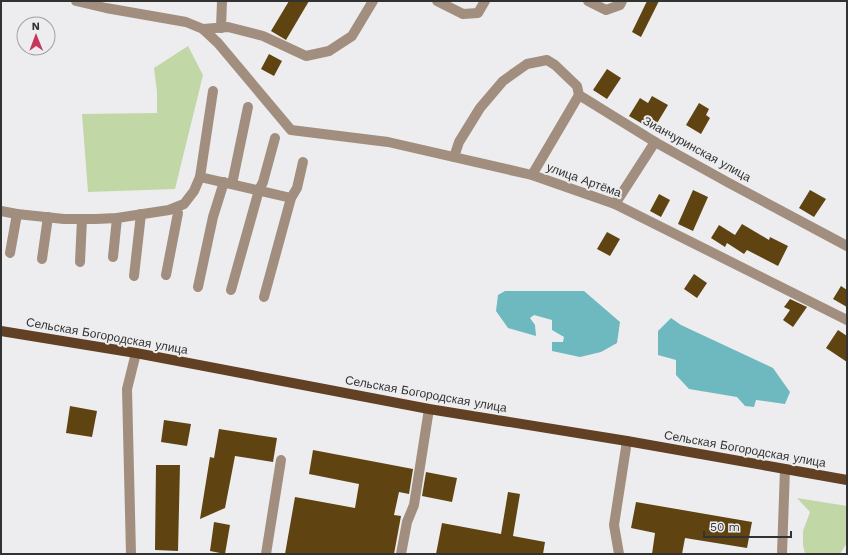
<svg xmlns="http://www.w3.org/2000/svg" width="848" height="555" font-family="'Work Sans',sans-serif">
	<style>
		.green { fill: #c1d7a6 }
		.water { fill: #6eb9bf }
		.building { fill: #5f4411 }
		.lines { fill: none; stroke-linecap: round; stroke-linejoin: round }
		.minor { stroke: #a28e7e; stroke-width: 10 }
		.major { stroke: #624024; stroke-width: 10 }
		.labels { text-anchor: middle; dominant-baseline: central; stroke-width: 4; stroke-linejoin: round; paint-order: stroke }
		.street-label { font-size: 12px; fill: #323232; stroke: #ededef }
	</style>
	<rect width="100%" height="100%" fill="#ededef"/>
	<g class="green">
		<polygon points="188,46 203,75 175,189 88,192 82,114 157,113 157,92 154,68"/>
		<polygon points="797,498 847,506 847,543 840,554 805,554 803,545 803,531 810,512"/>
	</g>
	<g class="water">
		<polygon points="505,291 584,291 620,322 617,343 601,352 580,357 552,351 552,342 563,342 564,337 552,330 552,320 534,315 530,318 535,325 536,336 508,328 496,311 498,295"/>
		<polygon points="671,318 681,325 773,368 790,392 785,404 756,400 754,407 745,406 737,397 689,389 676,375 676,360 658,355 658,331"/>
	</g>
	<g class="building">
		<polygon points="289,1 309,1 286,40 271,31"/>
		<polygon points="647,1 659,1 641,37 632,32"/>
		<polygon points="269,54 282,61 274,76 261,69"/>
		<polygon points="607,69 621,78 607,99 593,90"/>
		<polygon points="652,96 668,105 653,130 629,116 640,98 648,103"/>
		<polygon points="699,103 709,109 706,115 710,118 701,134 686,125"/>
		<polygon points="693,190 708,197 693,231 678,224"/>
		<polygon points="810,190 826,199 814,217 799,208"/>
		<polygon points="659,194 670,200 661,217 650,211"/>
		<polygon points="742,224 769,240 770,237 788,246 778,266 747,250 744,254 727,243 725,247 711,238 719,225 735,235"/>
		<polygon points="607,232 620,239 610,256 597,249"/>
		<polygon points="694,274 707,283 697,298 684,289"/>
		<polygon points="841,286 847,290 847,307 833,299"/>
		<polygon points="790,299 807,307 793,327 783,320 790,310 784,307"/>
		<polygon points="838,330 847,336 847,362 826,348"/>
		<polygon points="70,406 97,411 92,437 66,433"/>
		<polygon points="164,420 191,424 187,446 161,442"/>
		<polygon points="219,429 277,438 273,462 235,456 225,508 200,519 210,457 214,458"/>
		<polygon points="313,450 413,469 409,494 399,492 394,515 401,516 394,554 285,554 295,497 355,508 359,484 309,474"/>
		<polygon points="156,465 180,465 178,551 155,550"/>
		<polygon points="426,472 457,478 452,502 422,496"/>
		<polygon points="508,492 520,494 513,536 545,542 543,554 436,554 442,523 501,534"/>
		<polygon points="636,502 752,522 747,548 685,538 682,554 652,554 655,533 631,528"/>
		<polygon points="214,522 230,525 225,554 210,551"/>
	</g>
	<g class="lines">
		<g class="minor">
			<polyline points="76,1 106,8 186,22 203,29 218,43 291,130 388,142 532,175 615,204 847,320"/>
			<polyline points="437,1 463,14 478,13 485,1"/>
			<polyline points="588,1 606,10 620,5 622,1"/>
			<polyline points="221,28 222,1"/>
			<polyline points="203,29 228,27 263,36 306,56 329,51 352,36 373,1"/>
			<polyline points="454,157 459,142 480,108 503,81 527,64 547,60 555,65 577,86 579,95 655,142 729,183 847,246"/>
			<polyline points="532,175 579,95"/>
			<polyline points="200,177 291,198 264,297"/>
			<polyline points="232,184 248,107"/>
			<polyline points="291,198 297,188 303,162"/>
			<polyline points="615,204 655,142"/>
			<polyline points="1,211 17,214 64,219 96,219 117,218 169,210 184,204 194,191 200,177 213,91"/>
			<polyline points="10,253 17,214"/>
			<polyline points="113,257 117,218"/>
			<polyline points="42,259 48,217"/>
			<polyline points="80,262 82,219"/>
			<polyline points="166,275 178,213 175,208"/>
			<polyline points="134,276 141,214"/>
			<polyline points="198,287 213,217 224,182"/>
			<polyline points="231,290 259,190 263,182 275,138"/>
			<polyline points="131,554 127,389 136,353"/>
			<polyline points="266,554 281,460"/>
			<polyline points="401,554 407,522 414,505 429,409"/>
			<polyline points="619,554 614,525 627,441"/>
			<polyline points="782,554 785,469"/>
		</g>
		<polyline class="major" points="1,331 136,353 429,409 627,441 847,480"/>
	</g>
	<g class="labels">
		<g class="street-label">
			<text transform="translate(697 149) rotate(29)">Зианчуринская улица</text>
			<text transform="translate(584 180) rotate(20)">улица Артёма</text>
			<text transform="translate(107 336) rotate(10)">Сельская Богородская улица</text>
			<text transform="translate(426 394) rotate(10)">Сельская Богородская улица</text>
			<text transform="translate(745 449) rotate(10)">Сельская Богородская улица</text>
		</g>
	</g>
	<rect width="848" height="555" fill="none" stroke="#323232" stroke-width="4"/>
	<g transform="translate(36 36) rotate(359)"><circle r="19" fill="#ededef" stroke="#a2a2a3"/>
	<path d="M0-3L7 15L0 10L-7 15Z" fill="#c6375a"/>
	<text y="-6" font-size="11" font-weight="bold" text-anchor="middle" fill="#323232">N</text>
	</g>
	<path d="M704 531v6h87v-6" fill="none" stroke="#323232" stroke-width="2"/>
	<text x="710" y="531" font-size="12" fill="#323232" stroke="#ededef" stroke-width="3" paint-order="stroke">50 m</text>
</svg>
